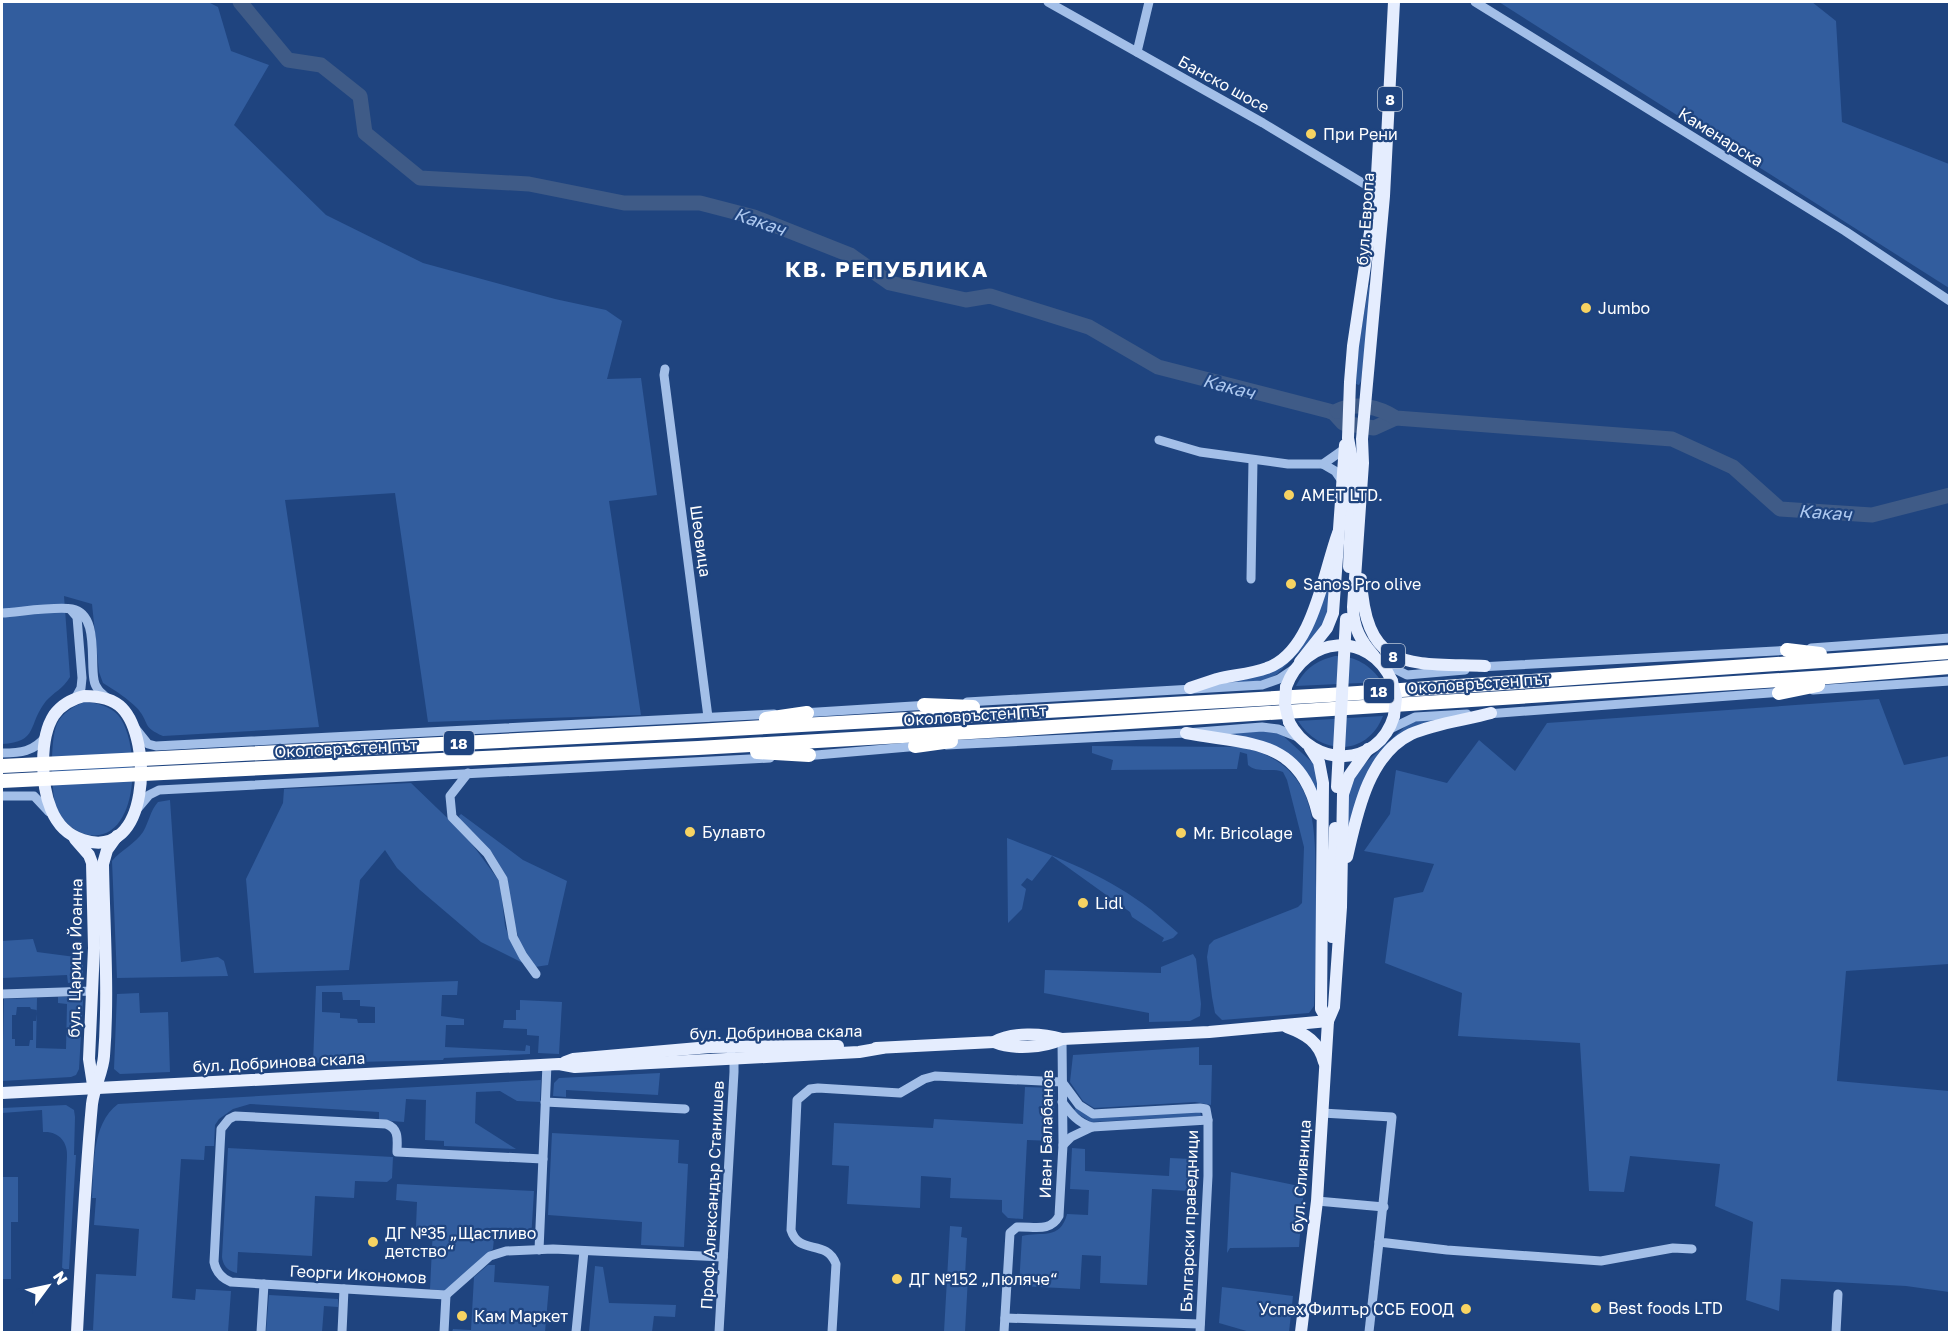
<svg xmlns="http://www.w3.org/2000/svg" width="1951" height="1334" font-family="'Golos Text',sans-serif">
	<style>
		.green { fill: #325d9e; fill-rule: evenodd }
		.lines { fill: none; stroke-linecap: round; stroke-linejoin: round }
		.river { stroke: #3f5b87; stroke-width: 15 }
		.minor { stroke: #a3bfe8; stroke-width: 9 }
		.major { stroke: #e5edfe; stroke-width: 12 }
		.highway { stroke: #fff; stroke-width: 14 }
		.major-bridge { stroke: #e5edfe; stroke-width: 12 }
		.highway-bridge { stroke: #fff; stroke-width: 14 }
		.poi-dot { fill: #f7d362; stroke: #1f447f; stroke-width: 2 }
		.labels { text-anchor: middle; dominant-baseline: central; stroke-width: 4.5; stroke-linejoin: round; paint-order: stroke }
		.shield { fill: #1f447f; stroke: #bcc7d9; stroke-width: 1.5 }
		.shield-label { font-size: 15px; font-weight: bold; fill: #fff }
		.street-label { font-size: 16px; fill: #fff; stroke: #1f447f }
		.poi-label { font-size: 16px; fill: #fff; stroke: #1f447f; text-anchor: start }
		.water-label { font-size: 18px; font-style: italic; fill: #aec9f0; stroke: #1f447f }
		.district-label { font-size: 22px; font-weight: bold; letter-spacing: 1.5px; fill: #fff; stroke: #1f447f }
	</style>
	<rect width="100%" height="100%" fill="#1f447f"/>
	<g class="green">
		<path d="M2,2H208L218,7L231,51L269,65L234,125L326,215L423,263L555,299L606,310L622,321L607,379L641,378L657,495L609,501L641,715L428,722L395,493L285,500L319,727L163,736C142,727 150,724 138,709C127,698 116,691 103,683L99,672L92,604L64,596L70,677C63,689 54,692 46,701C27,725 39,742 2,744Z"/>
		<polygon points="1499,2 1812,2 1836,21 1842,122 1949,164 1949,288"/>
		<path d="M1372,284L1361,381L1359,385L1356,384C1357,351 1363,318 1369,285Z"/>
		<polygon points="1330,567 1329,613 1323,629 1277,674 1267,680 1222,684 1285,662"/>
		<path d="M1335,656C1356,656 1370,665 1382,682L1296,686C1305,668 1316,661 1335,656Z"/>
		<polygon points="1879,699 1904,765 1949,756 1949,964 1846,971 1837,1081 1949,1091 1949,1292 1906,1286 1781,1279 1779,1311 1746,1300 1753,1222 1715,1206 1720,1164 1630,1156 1624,1192 1589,1191 1580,1043 1458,1036 1462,993 1385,963 1394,898 1423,892 1434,864 1364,851 1390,814 1396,770 1447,783 1479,740 1515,771 1547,723"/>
		<path d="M84,702C95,702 110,706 118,715C139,739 141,828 99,835C81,838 62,823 56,807C51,791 50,739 57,724C62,713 74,706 84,702Z"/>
		<path d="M1383,716C1367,757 1320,756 1298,721Z"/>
		<polygon points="1455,718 1389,745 1348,836 1347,792 1361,767 1409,723 1425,719"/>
		<polygon points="1265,730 1279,732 1314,764 1320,800 1300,769 1218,734"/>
		<path d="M1092,746L1240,747C1266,752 1288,763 1302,788C1317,817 1315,855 1316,887C1317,927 1316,966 1314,1006L1309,1013L1222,1020L1215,1013L1212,997L1207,957L1209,945L1214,940L1298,907L1302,903L1304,847L1287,780L1283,772C1272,767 1258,774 1248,765L1247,754L1240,752L1237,769L1111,770L1113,760L1092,753Z"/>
		<polygon points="411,783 466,836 500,882 505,926 510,940 525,964 481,942 420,890 397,868 385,850 360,880 349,970 254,973 246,879 283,803 284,789"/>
		<path d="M170,800L181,962L218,957L224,961L228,976L117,978L112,861C121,850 135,844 143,832C149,822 150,811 158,802Z"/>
		<polygon points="461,814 523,860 567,881 548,965 535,967 521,946 513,919 507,878 493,854 460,820 459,816"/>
		<path d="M1007,838C1054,856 1101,873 1142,903C1155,912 1166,923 1178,933L1173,938L1162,942L1164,938L1132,917L1130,912L1052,856L1032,881L1027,878L1021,885L1026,889L1022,909L1008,923Z"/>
		<polygon points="33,939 37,952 83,958 83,981 68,983 67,975 2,978 2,941"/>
		<polygon points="1193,954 1196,959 1201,1004 1200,1016 1190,1021 1149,1022 1149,1013 1044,993 1045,970 1161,973 1161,967"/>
		<path d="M458,981L457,995H442L441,1016L464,1019V1025H446L445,1047L525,1051L526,1045L530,1046V1054L444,1058L443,1060L313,1063L316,986ZM322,992H342L343,1000H360V1006L375,1007V1023H358L357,1019L340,1018V1013L322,1012Z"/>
		<polygon points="139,993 140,1013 168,1012 170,1072 120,1074 114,1069 117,994"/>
		<path d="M58,997H79L83,1000L79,1069L76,1075L71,1077L2,1081L4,999L37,998L36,1048L66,1049L67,1004L58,1003ZM17,1007H30L31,1009L37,1010L36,1021H33V1040H30L29,1046H15V1039H12V1015H16Z"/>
		<polygon points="520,1000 562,1002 559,1054 538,1053 539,1036 527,1035 527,1029 503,1028 504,1020 516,1020 516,1010 520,1010"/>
		<polygon points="1199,1047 1199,1065 1212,1065 1211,1105 1195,1102 1094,1108 1083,1101 1070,1082 1073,1055"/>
		<polygon points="660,1073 658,1095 566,1090 566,1097 553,1096 554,1083 559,1078"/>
		<path d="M541,1080L540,1102L517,1101L500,1091L476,1092L475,1123L516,1149L444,1146V1141L425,1140L426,1100L406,1099L404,1122L379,1120V1112L250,1104L233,1109L219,1119L215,1125L214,1146H205L204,1160L181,1159L172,1298L195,1300L196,1289L231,1291L228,1332H84V1330H93L96,1274L136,1276L139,1229L94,1225L96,1198H92C94,1168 91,1124 118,1104Z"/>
		<polygon points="1025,1087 1055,1088 1053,1141 1027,1140 1023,1219 1008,1218 1002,1212 1002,1200 950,1198 951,1178 921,1176 920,1208 847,1204 849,1166 832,1165 834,1123 933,1128 934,1119 1023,1124"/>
		<path d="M66,1105L74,1110L75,1117L74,1155H76L69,1269H62L67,1157C68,1142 59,1131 43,1132L42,1110L2,1113V1108Z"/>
		<polygon points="1076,1108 1092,1117 1200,1111 1201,1116 1091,1122 1073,1111"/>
		<polygon points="552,1133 679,1140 678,1163 688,1164 684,1247 641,1245 642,1222 548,1215"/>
		<path d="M228,1148L393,1157L392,1178L387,1182L355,1181L354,1198L315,1196L312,1256L238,1252L237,1273C228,1271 223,1266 222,1257Z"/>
		<path d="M1072,1148L1085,1149V1171L1169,1176L1170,1158L1191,1159L1189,1191L1152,1189L1147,1285L1100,1283L1101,1256L1082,1255L1080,1289L1019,1286L1022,1236C1041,1231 1060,1241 1067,1214L1088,1215L1089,1190L1070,1189Z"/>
		<polygon points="1231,1172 1304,1187 1299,1247 1230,1248 1227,1253"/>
		<polygon points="2,1177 18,1177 18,1222 11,1222 11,1279 2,1279"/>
		<polygon points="397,1184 534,1191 531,1240 494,1238 493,1249 445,1291 430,1289 433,1228 416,1227 417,1202 396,1200"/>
		<polygon points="950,1226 962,1227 961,1237 967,1238 965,1276 968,1277 965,1332 944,1332"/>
		<polygon points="488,1265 495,1265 494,1282 549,1286 545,1332 452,1332 453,1329 471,1330 474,1277"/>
		<polygon points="595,1266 603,1267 609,1303 676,1305 675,1317 654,1316 652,1332 589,1332"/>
		<polygon points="1222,1287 1293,1296 1289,1332 1250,1332 1219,1323"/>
		<polygon points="269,1295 338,1299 338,1307 324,1306 322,1332 266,1332"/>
	</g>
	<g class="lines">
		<g class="river">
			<polyline points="240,2 288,60 321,65 360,96 365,133 420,178 529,184 624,203 700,203 754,217 850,255 890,283 966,300 990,296 1089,327 1158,367 1329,411 1334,413 1343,423 1374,428 1396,418"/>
			<path d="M1337,411C1356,401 1379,407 1396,418L1672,439L1733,467L1780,509L1872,515L1950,495"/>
		</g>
		<g class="minor">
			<polyline points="1048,2 1263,123 1381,194"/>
			<polyline points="1475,2 1845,231 1950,301"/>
			<polyline points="1137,52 1149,2"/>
			<polyline points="665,369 664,375 708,717"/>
			<polyline points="1159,440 1200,452 1288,464 1323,464 1343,450"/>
			<polyline points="1323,464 1335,471 1342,481"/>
			<polyline points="1251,579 1253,460"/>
			<polyline points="71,610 77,617 82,678 81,688 75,699"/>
			<path d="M2,613C19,612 57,606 72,609C99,614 90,660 94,680C95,688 101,693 107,698"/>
			<polyline points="1811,648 1950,638"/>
			<polyline points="1381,662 1407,675 1465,670"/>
			<polyline points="1479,667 1792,650"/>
			<polyline points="1813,690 1950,681"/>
			<polyline points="967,702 1262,685 1279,679 1294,669"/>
			<polyline points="802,713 929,705"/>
			<polyline points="1487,714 1784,692"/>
			<polyline points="136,729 148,744 156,746 774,714"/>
			<polyline points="1388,730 1415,717 1467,714"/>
			<polyline points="946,745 1186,733 1262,727 1278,729 1298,737"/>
			<path d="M2,753C20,753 34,752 46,736"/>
			<polyline points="805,756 920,746"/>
			<polyline points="468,773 450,796 452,817 487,853 503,879 513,937 523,956 536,974"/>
			<polyline points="2,796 34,796 49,812"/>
			<polyline points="138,808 149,795 159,790 770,758"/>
			<polyline points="2,994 93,991"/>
			<polyline points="545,1102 685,1109"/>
			<path d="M1062,1102C1071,1114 1078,1123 1092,1127"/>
			<polyline points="1322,1113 1392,1117 1379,1242 1447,1250 1601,1261 1673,1248 1692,1249"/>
			<polyline points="1063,1145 1071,1137 1092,1127 1208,1120"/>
			<path d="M543,1159L397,1152C397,1140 400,1129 386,1124L235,1116L229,1119L221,1129L214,1262C216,1272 221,1278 231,1282L446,1295L490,1256L506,1251L553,1249L723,1257"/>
			<polyline points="1317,1201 1384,1207"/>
			<polyline points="539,1250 547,1064"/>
			<polyline points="1005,1318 1200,1324"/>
			<polyline points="261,1332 264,1284"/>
			<polyline points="342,1332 344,1289"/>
			<polyline points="444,1332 446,1295"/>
			<polyline points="576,1332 584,1251"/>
			<polyline points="719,1332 734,1072 734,1059 731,1054"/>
			<path d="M832,1332L836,1264C826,1238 799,1256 791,1230L797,1100L810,1089L818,1088L900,1093L924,1079L935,1076L1062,1082L1079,1105L1093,1114L1200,1108L1206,1109L1208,1120V1176L1200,1332"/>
			<path d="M1004,1332L1010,1233L1017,1227C1033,1226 1050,1233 1059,1216L1063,1145L1062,1039"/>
			<polyline points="1369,1332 1379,1242"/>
			<polyline points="1836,1332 1838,1294"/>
		</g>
		<g class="major">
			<polyline points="1349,567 1353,465 1348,438 1350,382 1353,346 1376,192 1379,140"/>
			<path d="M1361,579C1366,673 1410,663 1485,666"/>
			<path d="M1374,656C1361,641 1353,628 1353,607L1363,463L1362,439L1384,196L1394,2"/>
			<polyline points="1300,662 1327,628 1333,613 1345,445"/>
			<path d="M1286,687C1305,635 1369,630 1392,681"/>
			<path d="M1190,688C1199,685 1208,682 1217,679C1233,675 1251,674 1267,668C1313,652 1323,574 1338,533"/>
			<path d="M84,696C98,696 112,698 122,708C153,740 150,862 83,840C67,835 57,824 51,809C41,785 39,738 54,715C61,705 72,699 84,696Z"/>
			<path d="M1289,722C1313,768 1378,769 1394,716"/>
			<path d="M1186,733C1248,745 1300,737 1318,814"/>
			<polyline points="1310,748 1319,762 1323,783 1321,1009 1328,1021"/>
			<polyline points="75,839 89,855 92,863 94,948 89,1059 93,1085"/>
			<path d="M1347,857C1357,814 1368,755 1411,734C1435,723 1466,720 1491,713"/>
			<polyline points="1332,937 1331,917 1335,828"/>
			<path d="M1287,1027C1306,1034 1319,1042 1324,1062"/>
			<path d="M994,1042C1013,1050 1043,1048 1062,1039"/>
			<path d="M876,1048L994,1042C1012,1032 1042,1033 1062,1039L1209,1032L1328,1021"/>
			<polyline points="565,1062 573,1059 710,1047 838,1046"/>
			<polyline points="2,1093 559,1064 575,1067 859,1052 882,1048"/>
			<path d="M77,1332C81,1256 85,1180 92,1104C94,1087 103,1072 104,1056C109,992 104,928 103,864L107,850L117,836"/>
			<polyline points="1301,1332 1317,1201 1328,1021 1334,1007 1341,907 1343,794 1349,776 1368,749"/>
		</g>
		<g class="highway">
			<polyline points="1787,650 1820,654"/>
			<polyline points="1779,693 1818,685"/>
			<polyline points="924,705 973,707"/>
			<polyline points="766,719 807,713"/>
			<polyline points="915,746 951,741"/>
			<polyline points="757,752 809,755"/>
			<polyline points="222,755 696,731 1329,695 1950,652"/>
			<polyline points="224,770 698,748 1021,729 1828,677 1950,667"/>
		</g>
		<g class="major-bridge">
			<polyline points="1392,681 1396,698 1394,716"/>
			<polyline points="1286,687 1285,704 1289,722"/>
			<polyline points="1337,787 1346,619"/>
		</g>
		<g class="highway-bridge">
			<polyline points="2,766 222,755"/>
			<polyline points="2,781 224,770"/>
		</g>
	</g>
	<g class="poi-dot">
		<circle cx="1311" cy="134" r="6"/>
		<circle cx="1586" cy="308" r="6"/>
		<circle cx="1289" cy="495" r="6"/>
		<circle cx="1291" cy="584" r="6"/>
		<circle cx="690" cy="832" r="6"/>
		<circle cx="1181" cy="833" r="6"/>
		<circle cx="1083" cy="903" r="6"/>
		<circle cx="373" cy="1242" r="6"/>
		<circle cx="897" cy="1279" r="6"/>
		<circle cx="1596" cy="1308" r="6"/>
		<circle cx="1466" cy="1309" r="6"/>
		<circle cx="462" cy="1316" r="6"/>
	</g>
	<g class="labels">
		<g class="shield">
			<rect x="1378" y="87" width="24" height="24" rx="4.5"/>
			<rect x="1381" y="644" width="24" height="24" rx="4.5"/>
			<rect x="1364" y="679" width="30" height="24" rx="4.5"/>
			<rect x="444" y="731" width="30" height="24" rx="4.5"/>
		</g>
		<g class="shield-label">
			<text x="1390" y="99">8</text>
			<text x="1393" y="656">8</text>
			<text x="1379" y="691">18</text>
			<text x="459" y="743">18</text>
		</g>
		<g class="street-label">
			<text transform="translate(1224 84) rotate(29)">Банско шосе</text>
			<text transform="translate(1721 137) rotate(32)">Каменарска</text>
			<text transform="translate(1365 219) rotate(-86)">бул. Европа</text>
			<text transform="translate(701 541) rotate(82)">Шеовица</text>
			<text transform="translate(1478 683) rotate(-4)">Околовръстен път</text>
			<text transform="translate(975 715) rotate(-4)">Околовръстен път</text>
			<text transform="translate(346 748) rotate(-3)">Околовръстен път</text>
			<text transform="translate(75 958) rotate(-89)">бул. Царица Йоанна</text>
			<text transform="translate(776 1032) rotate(-1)">бул. Добринова скала</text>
			<text transform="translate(279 1062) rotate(-3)">бул. Добринова скала</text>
			<text transform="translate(1046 1134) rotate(-89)">Иван Балабанов</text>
			<text transform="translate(1301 1176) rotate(-86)">бул. Сливница</text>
			<text transform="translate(712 1195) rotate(-87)">Проф. Александър Станишев</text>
			<text transform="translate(1189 1221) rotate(-88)">Български праведници</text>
			<text transform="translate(358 1274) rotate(3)">Георги Икономов</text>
		</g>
		<g class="poi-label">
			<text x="1323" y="134">При Рени</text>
			<text x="1598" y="308">Jumbo</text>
			<text x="1301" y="495">AMET LTD.</text>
			<text x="1303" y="584">Sanos Pro olive</text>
			<text x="702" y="832">Булавто</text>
			<text x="1193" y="833">Mr. Bricolage</text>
			<text x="1095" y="903">Lidl</text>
			<text x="385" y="1233">ДГ №35 „Щастливо<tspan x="385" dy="18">детство“</tspan></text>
			<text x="909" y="1279">ДГ №152 „Люляче“</text>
			<text x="1608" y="1308">Best foods LTD</text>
			<text x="1454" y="1309" text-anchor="end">Успех Филтър ССБ ЕООД</text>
			<text x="474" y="1316">Кам Маркет</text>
		</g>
		<g class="water-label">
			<text transform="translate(760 221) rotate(19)">Какач</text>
			<text transform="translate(1229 386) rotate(15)">Какач</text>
			<text transform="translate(1825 512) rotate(4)">Какач</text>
		</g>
		<g class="district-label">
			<text x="887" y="268">КВ. РЕПУБЛИКА</text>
		</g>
	</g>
	<rect width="1951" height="1334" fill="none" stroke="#ffffff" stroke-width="6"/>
	<g transform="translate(48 1286) rotate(57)" stroke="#1f447f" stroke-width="4.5" paint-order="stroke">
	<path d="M0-4.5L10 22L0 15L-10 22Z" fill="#ffffff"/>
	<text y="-9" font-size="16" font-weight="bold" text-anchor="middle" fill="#ffffff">N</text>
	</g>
</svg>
